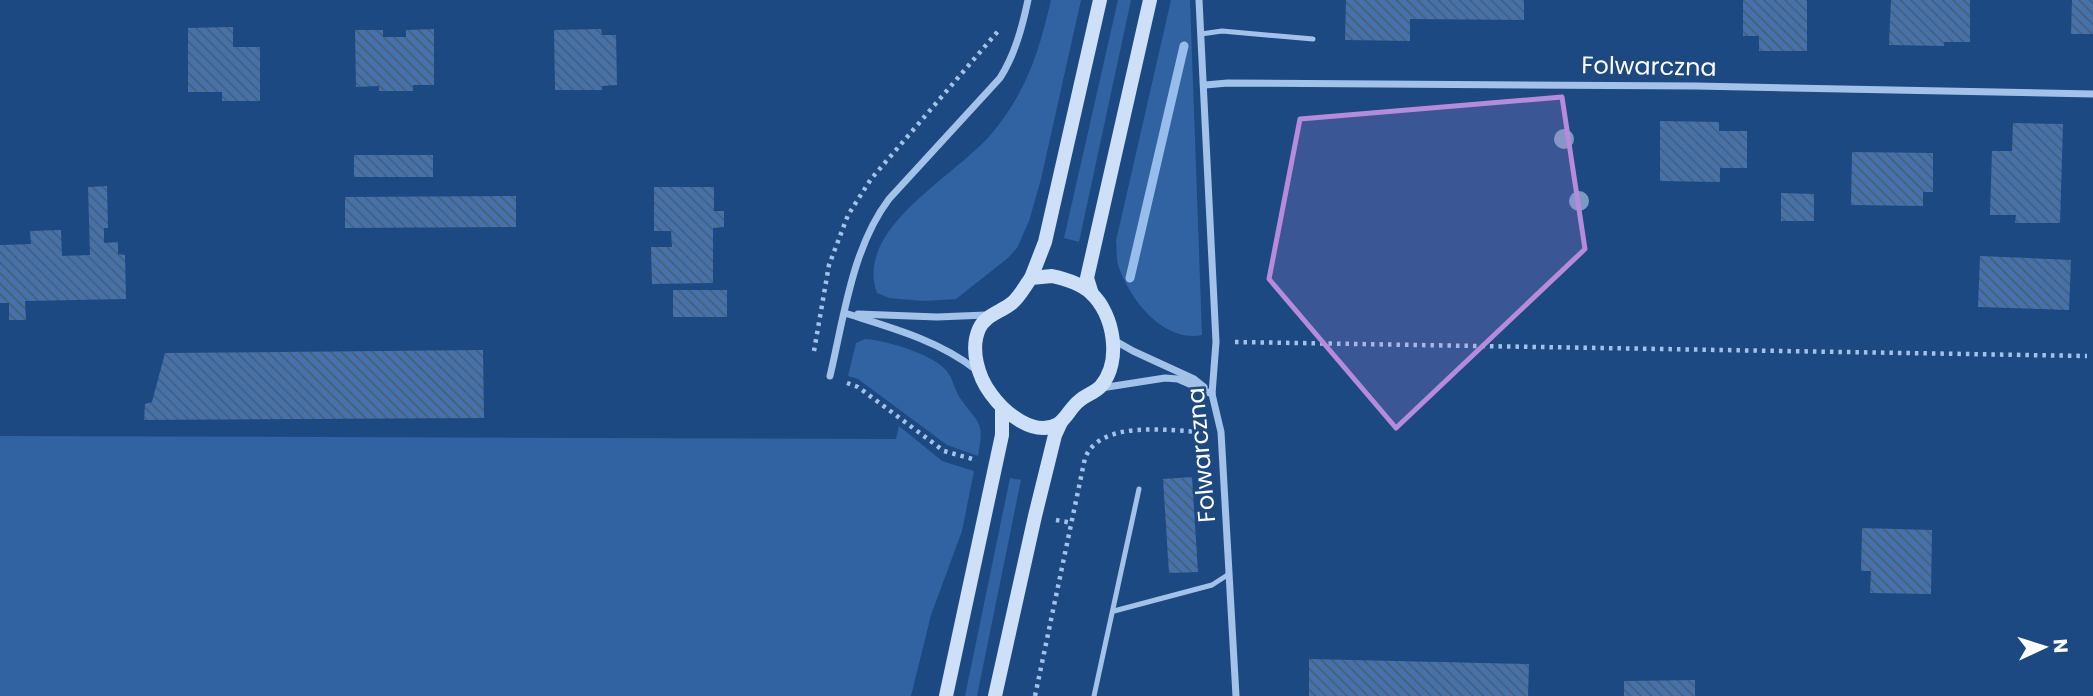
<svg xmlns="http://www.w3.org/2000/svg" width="2093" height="696" font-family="Poppins,sans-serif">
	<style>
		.green { fill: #3162a1 }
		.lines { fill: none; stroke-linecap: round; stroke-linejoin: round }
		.stream { stroke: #96bdeb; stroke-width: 9 }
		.building { fill: url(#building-back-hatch) }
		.path { stroke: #a3c2ea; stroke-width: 4.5; stroke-dasharray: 3.5 5; stroke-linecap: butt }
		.service { stroke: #a3c2ea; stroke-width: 5 }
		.minor { stroke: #a3c2ea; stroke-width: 7 }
		.secondary { stroke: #cee0f7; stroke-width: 14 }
		.tree { fill: #7b9ac2 }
		.marked { fill: #b68bdc; fill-opacity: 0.2; stroke: #b68bdc; stroke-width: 5; stroke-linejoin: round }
		.labels { text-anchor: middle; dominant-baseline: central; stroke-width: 5; stroke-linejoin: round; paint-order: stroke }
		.street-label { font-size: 24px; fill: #fff; stroke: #1d4982 }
	</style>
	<defs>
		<pattern id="building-back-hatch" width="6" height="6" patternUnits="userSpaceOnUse" patternTransform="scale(1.75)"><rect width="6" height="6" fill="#4672ab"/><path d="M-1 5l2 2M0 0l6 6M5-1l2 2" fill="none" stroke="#495d77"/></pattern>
	</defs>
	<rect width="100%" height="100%" fill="#1d4982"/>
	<g class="green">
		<path d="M1051,0H1081L1041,179L1029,221L1017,248L1008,258L956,299L924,301L889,298L877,293C853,228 958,175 993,132C1027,90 1039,52 1051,0Z"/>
		<polygon points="1118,0 1131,0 1079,242 1064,238"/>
		<path d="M1171,0H1190L1202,335C1164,343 1131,301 1119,268C1116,260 1117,250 1116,241Z"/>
		<path d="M865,339C886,340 931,354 945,369C953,377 954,389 960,398C979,425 985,421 978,456L947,445L858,379L848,376L856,343Z"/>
		<polygon points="899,426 942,461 974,471 962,531 931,615 911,696 0,696 0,436 896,439"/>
		<polygon points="1010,478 1021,480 977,696 965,696"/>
	</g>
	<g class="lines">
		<polyline class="stream" points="1130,278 1184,46"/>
	</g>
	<g class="building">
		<polygon points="1346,0 1524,0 1524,20 1410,19 1410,41 1345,40"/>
		<polygon points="1743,0 1807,0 1807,51 1759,51 1759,36 1743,36"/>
		<polygon points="1891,0 1970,0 1970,42 1944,42 1944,46 1889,45"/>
		<polygon points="2072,0 2093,0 2093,34 2071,34"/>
		<polygon points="233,27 233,47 260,47 260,101 222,101 222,92 188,92 188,28"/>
		<polygon points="434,29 434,85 413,85 413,91 379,91 379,86 356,87 355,30 383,30 383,37 406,37 406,30"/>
		<polygon points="601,29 602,35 616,35 617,85 602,86 602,90 555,90 554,30"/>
		<polygon points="1660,121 1719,122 1719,131 1747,131 1747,168 1720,168 1720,182 1660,181"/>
		<polygon points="2013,123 2063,124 2060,223 2015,223 2016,215 1990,215 1992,151 2012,151"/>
		<polygon points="1852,152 1933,153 1933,192 1923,192 1923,206 1851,205"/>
		<rect x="354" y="155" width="79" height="22"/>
		<polygon points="107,186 108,228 104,228 104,243 118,242 118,254 125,255 126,299 25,301 26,320 9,320 9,303 0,303 0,245 31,244 30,231 61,230 62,256 90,255 88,187"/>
		<polygon points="654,187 714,187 714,211 724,211 724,227 713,228 713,283 652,284 651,247 672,247 671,231 654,231"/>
		<polygon points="1781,193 1814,194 1814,221 1781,221"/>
		<polygon points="516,196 516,227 345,228 345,197"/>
		<polygon points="1980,256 2071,260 2069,310 1978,307"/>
		<rect x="673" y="290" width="54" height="27"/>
		<polygon points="483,350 484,418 144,420 145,404 152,402 165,353"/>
		<polygon points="1192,477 1198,572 1169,573 1163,479"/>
		<polygon points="1862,528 1932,530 1931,594 1870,593 1871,571 1861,571"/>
		<polygon points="1309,659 1529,664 1528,696 1309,696"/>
		<polygon points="1695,680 1695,696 1624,696 1624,681"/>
	</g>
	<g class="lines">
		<g class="path">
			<polyline points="1235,342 2087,356"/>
			<polyline points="814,351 829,265 848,215 871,179 999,30"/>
			<polyline points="847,383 858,387 944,451 976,460"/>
			<polyline points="1056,520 1072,523"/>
			<path d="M1035,696L1085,458C1101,419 1169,431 1204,432"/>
		</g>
		<g class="service">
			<polyline points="1201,34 1222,31 1313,39"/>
			<polyline points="1114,611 1212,585 1229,574"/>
			<polyline points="1094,696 1139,489"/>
		</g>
		<g class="minor">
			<polyline points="1199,0 1216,342 1212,394 1221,432 1236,696"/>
			<polyline points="1205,85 1228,83 1696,86 2093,94"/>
			<path d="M845,313C889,327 938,340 975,369"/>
			<polyline points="858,314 937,317 986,315"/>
			<polyline points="1112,339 1133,351 1194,379 1204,387"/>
			<path d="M830,376C844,317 852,248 889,199L1000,78C1015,54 1022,28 1028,0"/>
			<polyline points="1101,388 1165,378 1178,379 1212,394"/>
		</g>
		<g class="secondary">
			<path d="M1052,276C1066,279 1080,283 1091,293C1114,314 1122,361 1101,386C1096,392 1086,395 1079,401C1071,407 1066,419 1058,424C1034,438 1004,412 991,394C978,377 970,349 979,329C985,315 1001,312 1012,303C1020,296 1025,286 1031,278Z"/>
			<polyline points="1031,278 1045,242 1100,0"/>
			<polyline points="1092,294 1087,278 1150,0"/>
			<polyline points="946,696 1002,435 1002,409"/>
			<polyline points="995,696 1035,516 1055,435 1061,422"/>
		</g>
	</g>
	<g class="tree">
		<circle cx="1564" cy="139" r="10"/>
		<circle cx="1579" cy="201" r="10"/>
	</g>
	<path class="marked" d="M1562,97L1585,249L1396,428L1269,279L1300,119Z"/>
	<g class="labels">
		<g class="street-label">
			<text transform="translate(1649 66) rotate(1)">Folwarczna</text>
			<text transform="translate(1201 455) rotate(-95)">Folwarczna</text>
		</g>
	</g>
	<g transform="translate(2044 647) rotate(86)" stroke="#1d4982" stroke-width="5" paint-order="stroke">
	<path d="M0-5L12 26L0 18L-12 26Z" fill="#ffffff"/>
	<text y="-10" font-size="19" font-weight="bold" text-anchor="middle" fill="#ffffff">N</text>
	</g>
</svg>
